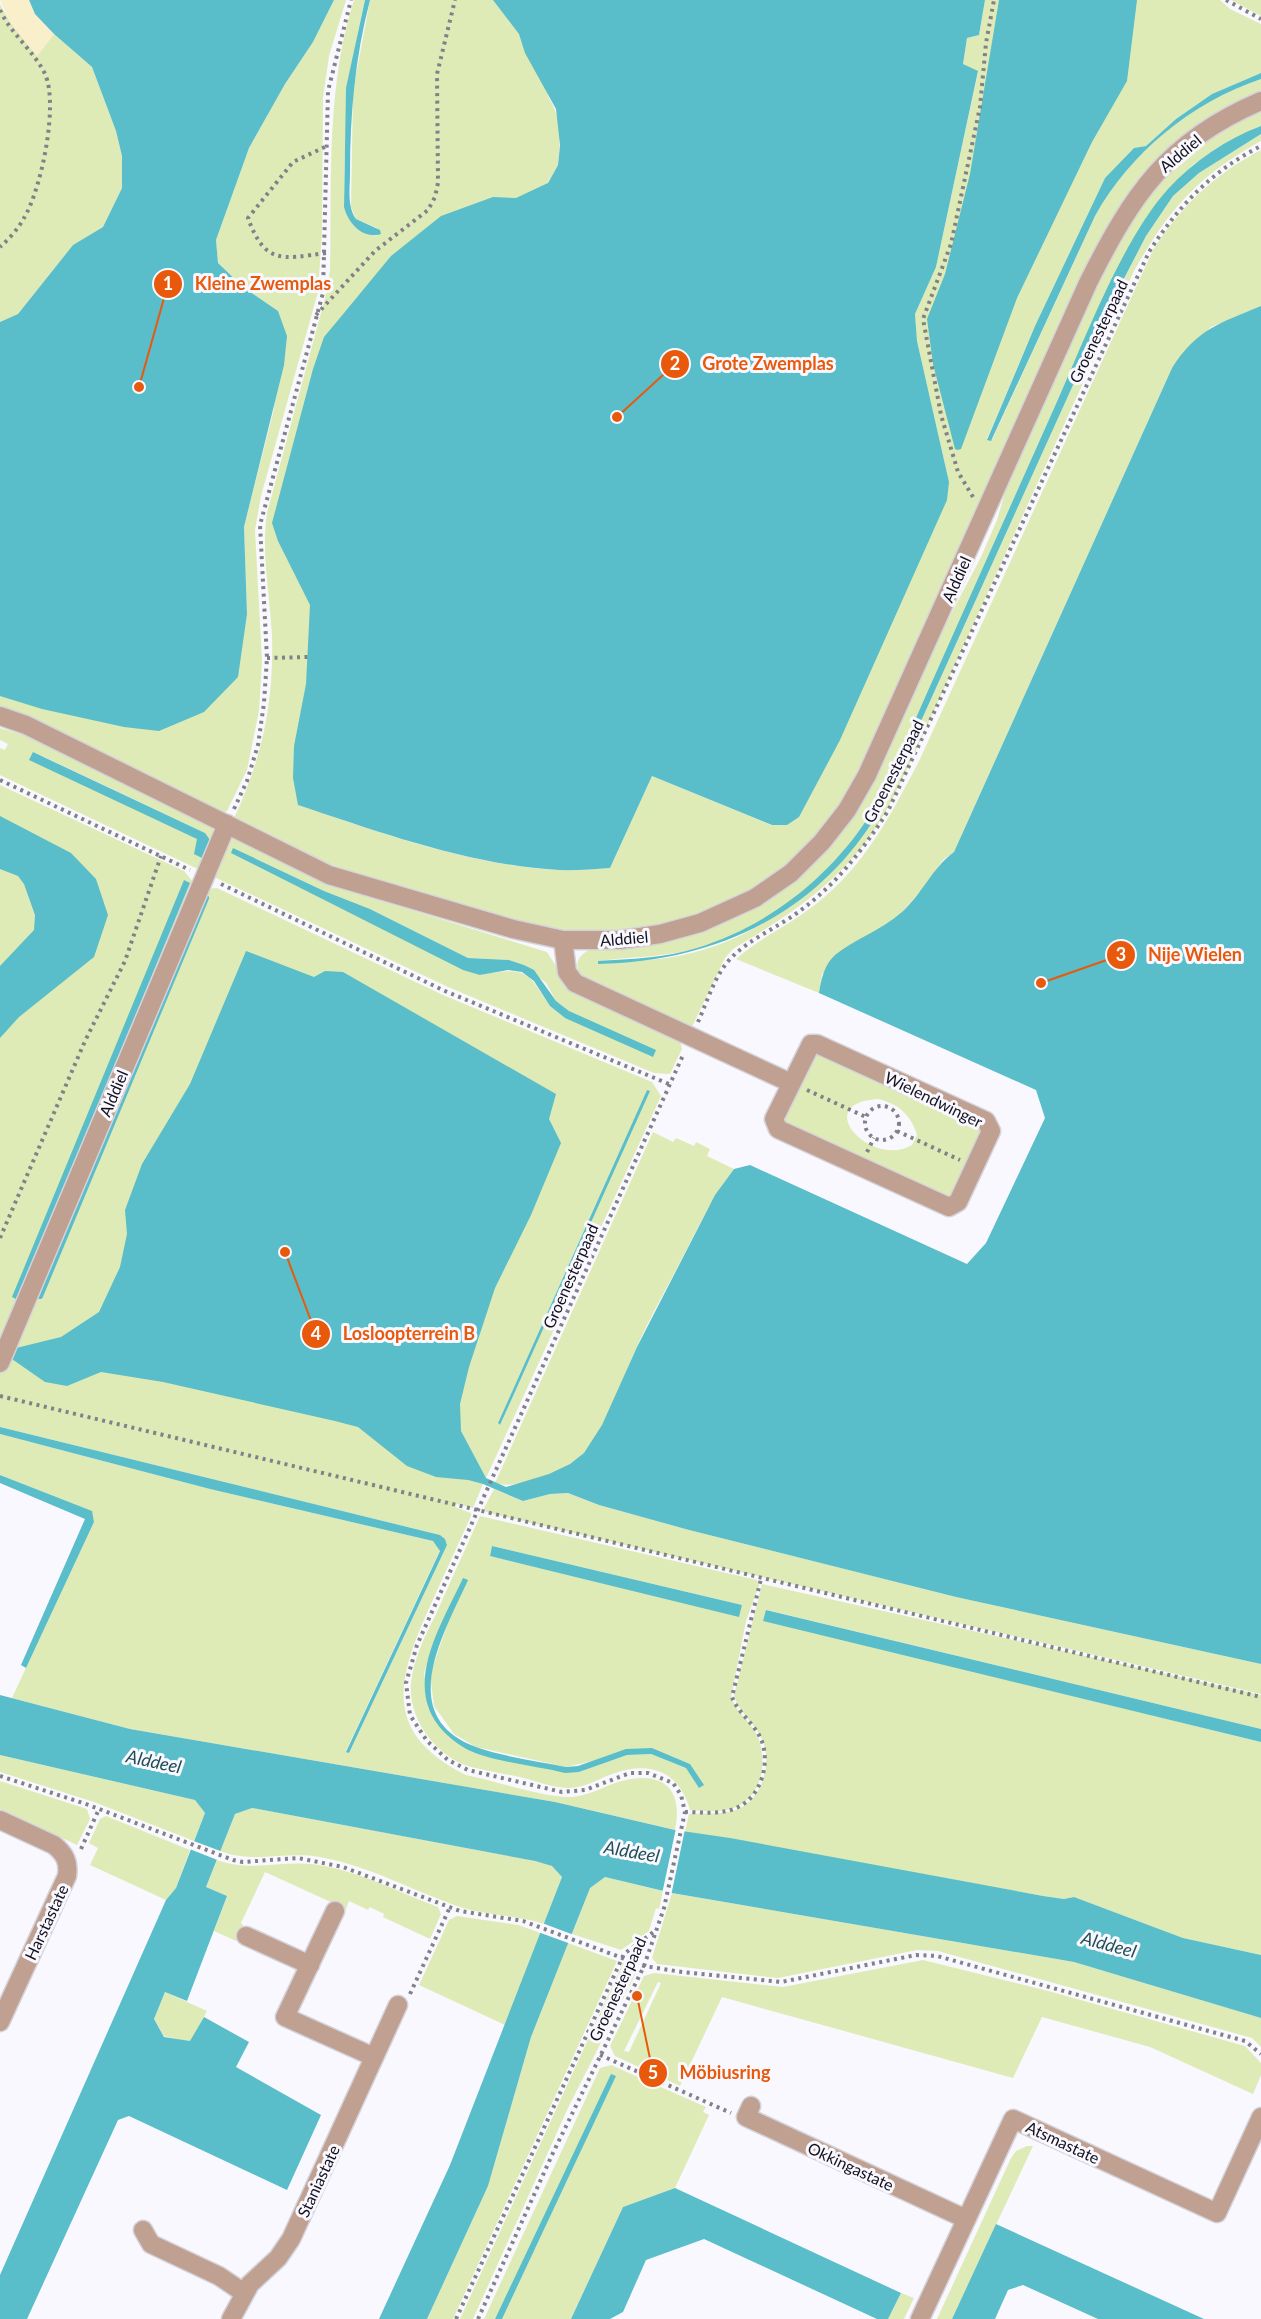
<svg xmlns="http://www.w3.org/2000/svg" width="1261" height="2319" font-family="Lato,sans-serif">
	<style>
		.green { fill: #deebb6; fill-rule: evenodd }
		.sand { fill: #f9efca }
		.water { fill: #59bdca }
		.pier { fill: #f9f8ff }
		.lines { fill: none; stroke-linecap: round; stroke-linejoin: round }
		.stream { stroke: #59bdca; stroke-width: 6 }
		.minor-casing { stroke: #d4d3db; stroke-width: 21 }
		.path { stroke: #82808a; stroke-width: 4; stroke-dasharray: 3 4.5; stroke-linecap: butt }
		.minor { stroke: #bfa091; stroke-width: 18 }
		.labels { text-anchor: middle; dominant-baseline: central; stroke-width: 6; stroke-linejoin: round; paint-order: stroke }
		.street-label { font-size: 16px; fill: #14111d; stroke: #f9f8ff }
		.water-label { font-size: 18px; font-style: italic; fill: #214e54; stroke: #f9f8ff }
		.leader { fill: none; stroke: #e8590c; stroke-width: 2 }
		.callout-dot { fill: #e8590c; stroke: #f9f8ff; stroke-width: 2 }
		.mark-label { font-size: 18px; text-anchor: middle; font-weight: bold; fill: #fff }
		.callout-label { font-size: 18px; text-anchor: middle; font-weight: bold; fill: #e8590c; stroke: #f9f8ff; stroke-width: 6; stroke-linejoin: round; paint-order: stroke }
	</style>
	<rect width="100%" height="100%" fill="#f9f8ff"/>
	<g class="green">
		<polygon points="334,0 346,0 329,56 323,98 322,233 318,292 261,496 255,530 262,661 259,711 247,770 227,811 223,813 0,707 0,696 247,614 244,527 274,409 278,311 243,287 218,263 216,240 249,148 285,84 313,42"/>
		<path d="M354,0H365C348,69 344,136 344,207C349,223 359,235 377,236V228L356,219L351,207L353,91L370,0H512L549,98C562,118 560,142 558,165L313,582L299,805C383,834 470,865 559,870C576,871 593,869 610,868L652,776L771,825H787L949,482L917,341L915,314L936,267L978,72L963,64L967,38L979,35L985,0H1220L1230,9L1261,24V73L1212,94L1176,119L1146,146L1134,148L1105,178L1035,326L987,439L992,440L1095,216C1130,153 1192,102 1261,79V93C1230,111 1196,128 1167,150C1122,185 1099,246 1074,296L845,803C835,816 826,831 814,842C756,898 674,937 592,933C550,930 509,917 468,907C422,895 376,883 333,865C299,852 267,834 234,818C262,759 274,702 272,636C270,595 261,554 267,513L325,298L330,270C332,180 326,87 354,0Z"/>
		<polygon points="1231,0 1261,0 1261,16"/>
		<polygon points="0,4 10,22 37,56 54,34 92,67 116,131 122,156 122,188 103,227 73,245 18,314 0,322"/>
		<path d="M1261,110V126L1223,144L1194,164L1168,190L1094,318L893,770C885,786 878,803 868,818C829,878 763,933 692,950C661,957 629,957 598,961C620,960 644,961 667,958C753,945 822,890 872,821C883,807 890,788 898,772L1102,321L1146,236L1173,196L1199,173L1261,134V141C1198,176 1169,209 1134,271L912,759C900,783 889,809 873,832C837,884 787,917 733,949L725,958L691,1029L584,978C573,967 576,957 589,950L673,940L736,918L778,892L888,749L941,633L981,557L997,520L1008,482L1109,256L1144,198L1179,161L1205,141Z"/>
		<path d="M1261,150V306L1211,327L1172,368L954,852L943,860L922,890L901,913L822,974L819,993L736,959C760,938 791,924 816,904C865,866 892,813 920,759L1153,250C1181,206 1215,174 1261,150Z"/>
		<path d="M0,728L30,737L211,825L217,837L202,871L0,775V748L5,750L8,744L0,740ZM34,752L205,833L198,842V839Z"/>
		<path d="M0,785L184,871L194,883L206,889L217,888L443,995L652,1082L661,1096L486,1478L468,1480L483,1484L473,1508L457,1504L455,1507L471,1513V1516C458,1545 444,1575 431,1604C398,1677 380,1732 466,1775C495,1781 543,1797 569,1797C591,1797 609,1782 631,1779C670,1773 682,1796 675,1830L555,1802L130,1729L12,1698L94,1522L91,1511L0,1475V1434L210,1489L433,1541L440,1550L346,1751L349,1753L447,1545L445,1539L440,1535L0,1427ZM647,1090L649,1091L500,1425L498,1423Z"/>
		<path d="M231,837L324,883L547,952L563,977L680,1040L682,1049L670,1074L654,1073L448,987L214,877ZM234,849L324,891L370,909L468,958L509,960L524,965L546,983L556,1001L569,1011L565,1018C525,988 545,961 480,975Z"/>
		<path d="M817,1051L980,1126L983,1130L952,1198L948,1200L782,1121ZM878,1099C899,1104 911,1115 917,1135L912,1145C872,1169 809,1103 878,1099Z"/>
		<path d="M653,1132L673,1142L676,1138L694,1146L696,1142L710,1149L707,1156L734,1169C710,1200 695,1234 677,1268C663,1295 648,1321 636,1349C620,1383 609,1421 586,1451C570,1470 518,1491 495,1483Z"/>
		<polygon points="494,1489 523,1501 550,1494 568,1493 599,1505 689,1530 956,1597 1261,1664 1261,1694 489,1513 483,1510"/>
		<path d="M480,1516L757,1580L759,1585L746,1621L731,1697C736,1712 750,1721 757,1735C768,1758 763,1796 736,1807C722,1813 704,1811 690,1810C679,1771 650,1760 612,1774C598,1779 585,1788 569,1788C553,1788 536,1781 520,1777C504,1774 487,1771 471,1767C437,1757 408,1720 411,1684C413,1659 426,1634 437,1612C451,1580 466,1548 480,1516ZM492,1546L742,1605L739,1616L490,1556ZM463,1578L430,1675L434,1706L454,1734L476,1747L566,1767L652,1748L690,1764L699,1787L686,1768L651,1754L627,1755L579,1772L474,1753L450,1738L428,1708L424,1673L431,1651Z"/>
		<path d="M762,1584L1261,1695V1729L767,1610L763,1620L1261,1742V1955L1183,1938L1074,1897L1064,1899L1043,1896L685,1832L689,1814C704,1813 722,1815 736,1810C762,1801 773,1763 762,1739C755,1723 739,1713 734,1696Z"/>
		<polygon points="0,1755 195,1800 205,1813 194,1841 94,1802 0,1772"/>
		<polygon points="0,1781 87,1809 90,1819 77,1845 0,1809"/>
		<path d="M252,1808L535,1861L552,1866L562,1877L544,1924C518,1915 490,1916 463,1908C415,1892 370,1866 320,1857C286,1851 253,1864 220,1851L235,1814Z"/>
		<polygon points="106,1816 190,1850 176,1888 166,1900 90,1865 98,1848 89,1843 100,1819"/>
		<path d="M217,1860C250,1872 278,1861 312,1864C355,1869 398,1892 438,1907L441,1914L430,1939L383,1917L384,1914L370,1907L368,1910L349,1901L346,1909L265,1872L241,1923L243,1925L236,1941L214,1931L227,1896L206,1887Z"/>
		<polygon points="605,1877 663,1891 659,1909 656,1908 649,1931 621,1950 572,1934 590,1887"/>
		<polygon points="672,1893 1074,1962 1261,2018 1261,2047 1252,2038 938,1951 917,1950 778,1978 657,1964 652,1958"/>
		<polygon points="457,1916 518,1925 541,1933 505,2025 419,1985 449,1920"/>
		<polygon points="568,1943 617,1961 453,2319 427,2319 488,2186 531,2037"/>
		<path d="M923,1960L1052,1992L1245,2046L1261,2063V2075L1253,2094L1150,2047L1042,2017L1013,2078L722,1997L680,2086L615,2056L610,2046L644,1976L654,1973L783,1987ZM658,1982L661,1983L629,2052L624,2051Z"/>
		<polygon points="623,1963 635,1969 636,1973 568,2108 473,2319 460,2319"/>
		<polygon points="165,1992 207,2011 190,2042 164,2036 154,2019"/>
		<polygon points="611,2065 706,2107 703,2112 709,2115 675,2188 623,2207 571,2319 502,2319 615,2077 611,2075 495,2319 484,2319 600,2068"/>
		<polygon points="1027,2146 1033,2146 952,2319 937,2319 1011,2158 1016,2151"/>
		<polygon points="901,2293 914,2298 904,2319 888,2319"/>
	</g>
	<polygon class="sand" points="0,0 29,0 35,14 54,34 37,56 10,22"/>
	<g class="water">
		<polygon points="29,0 334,0 313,42 285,84 249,148 216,240 218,263 243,287 278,311 287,336 284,365 244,527 247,614 238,677 204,712 159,731 124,727 42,709 0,696 0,322 18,314 73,245 103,227 122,188 122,156 116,131 92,67 54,34 35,14"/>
		<path d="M365,0H370C355,57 350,115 350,174C350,188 347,206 356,219L380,230L381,234C363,240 348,223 344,207L346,88Z"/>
		<path d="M493,0H985L979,35L967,38L963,64L978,71L936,267L915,314L917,341L949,482L947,500L840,740L799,817L787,825H772L652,776L610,868C593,869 576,871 559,870C470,865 382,833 298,805L293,778L294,746L306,684L310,605L278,541L272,523L313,369L324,337L344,313L391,256L441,216L493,197L516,198L548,183L558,165L560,145L556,109L525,53L519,34Z"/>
		<polygon points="999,0 1137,0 1127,81 1092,142 1017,298 961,449 958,450 955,449 933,364 927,319 945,274 970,174"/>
		<path d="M1261,73V79C1192,102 1130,153 1095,216L991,441L987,440L1035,326L1105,178L1134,148L1146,146L1176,119L1212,94Z"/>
		<path d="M1261,126V134L1199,173L1173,196L1146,236L1102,321L898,772C889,788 882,806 873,821C811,918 709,962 598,964V961C630,959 666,958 697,948C766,927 828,879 868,818C878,803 885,786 893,770C948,645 1004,521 1059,397C1087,334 1123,239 1168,189C1194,161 1226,139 1261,126Z"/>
		<path d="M1261,306V1664L956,1597L689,1530L599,1505L568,1493L550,1494L523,1501L483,1484L468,1480L436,1477L407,1466L358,1427L335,1421L163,1382L101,1372L67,1386L45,1382L9,1357L12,1349L61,1337L99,1312L120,1267L127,1234L125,1210L142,1164L190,1084L246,951L314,977L325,971L343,972L556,1094L549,1119L561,1143L531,1215L495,1288L469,1367L460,1404L461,1431L486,1478L506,1487L549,1474L570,1464L584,1453L602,1425L637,1347L715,1195L734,1169L750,1165L967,1264L986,1243L1045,1118L1036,1090L819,993C821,980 824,965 835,955C855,939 882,930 902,912C922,894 933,867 954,852L1172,368C1197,329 1220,323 1261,306Z"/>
		<polygon points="33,752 205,833 210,840 202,858 194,854 197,839 29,760"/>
		<polygon points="0,816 71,853 96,879 108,915 94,957 19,1017 0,1038 0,966 34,930 35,915 24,884 18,876 0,869"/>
		<polygon points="233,848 324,891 370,909 468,958 509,960 524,965 534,970 556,1001 569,1011 656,1050 653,1057 565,1018 550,1006 534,981 522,972 508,970 480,975 463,970 231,853"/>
		<polygon points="184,880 190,883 18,1300 12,1297"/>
		<polygon points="647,1090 650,1091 500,1425 498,1423"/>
		<polygon points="0,1427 440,1535 445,1539 447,1545 349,1753 346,1752 440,1551 433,1541 210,1489 0,1434"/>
		<polygon points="0,1475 92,1511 94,1522 26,1668 21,1665 85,1519 0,1483"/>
		<polygon points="492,1546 742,1605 739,1617 490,1556"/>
		<path d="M463,1578L468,1580C445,1632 393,1716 476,1747C504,1757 537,1761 566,1767L578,1766L626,1749L652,1748L690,1764L704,1785L699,1788L686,1768L651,1754L627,1755L579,1772L565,1773C536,1766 503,1763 475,1753C463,1748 453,1741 444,1732C400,1687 442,1624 463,1578Z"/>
		<polygon points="766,1610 1261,1729 1261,1742 763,1621"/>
		<polygon points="0,1695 130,1729 555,1802 675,1830 730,1838 1043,1896 1064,1899 1074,1897 1183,1938 1261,1955 1261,2018 1074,1962 672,1893 605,1877 590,1888 531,2037 488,2186 427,2319 379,2319 450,2165 562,1877 552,1866 535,1861 252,1808 235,1814 206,1887 227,1896 187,2001 165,1992 154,2019 164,2037 190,2041 204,2017 249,2042 236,2067 321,2115 287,2190 129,2116 118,2120 27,2319 0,2319 0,2275 166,1900 176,1888 205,1813 195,1800 0,1755"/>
		<polygon points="611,2074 616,2076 502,2319 495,2319"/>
		<polygon points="675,2188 901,2293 888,2319 877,2319 704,2239 646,2260 623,2312 610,2319 571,2319 623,2207"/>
		<polygon points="996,2224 1204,2319 1098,2319 1023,2285 1008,2290 995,2319 952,2319"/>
	</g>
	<g class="pier">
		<polygon points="676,1828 685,1829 671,1896 662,1894"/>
		<polygon points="191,1840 223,1852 220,1861 187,1848"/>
		<polygon points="542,1923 574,1935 571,1944 538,1932"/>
	</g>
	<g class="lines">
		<polyline class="stream" points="40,1296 206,898"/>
		<defs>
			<g id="minor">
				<path d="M0,716L26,725L329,875L513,929L563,940H620L660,934L700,923L755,898L791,873L822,842L847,810L867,775L1088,283C1132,195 1167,141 1261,101"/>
				<polyline points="563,940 567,972 575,983 791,1083"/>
				<polygon points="811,1044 817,1044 986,1121 991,1131 958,1202 949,1207 778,1129 774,1119"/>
				<polyline points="0,1363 227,824"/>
				<path d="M0,1820L54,1845C65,1854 69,1862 67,1876L0,2022"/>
				<polyline points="335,1911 285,2017 374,2057"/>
				<polyline points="246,1936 310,1965"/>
				<polyline points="751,2106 746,2117 966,2219"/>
				<polyline points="143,2230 151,2244 219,2276 244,2293"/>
				<polyline points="231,2319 250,2284 278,2258 291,2239 398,2005"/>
				<polyline points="920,2319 1013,2119 1217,2213 1261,2117"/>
			</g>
		</defs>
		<use href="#minor" class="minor-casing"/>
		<g class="path">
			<polyline points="1226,0 1261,19"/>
			<path d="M0,10C11,34 34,51 45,74C59,105 41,190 24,218C18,229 9,239 0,247"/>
			<path d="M326,253C282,259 265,265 248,218L293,162L327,146"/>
			<polyline points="316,315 375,251 428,210 435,197 438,183 437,74 455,0"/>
			<polyline points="973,497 958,472 941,415 923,319 951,244 980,107 986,43 994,0"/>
			<polyline points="267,658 308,657"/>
			<polyline points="0,780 190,870"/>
			<polyline points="234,809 247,781 258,745 264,703 267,658 260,525 323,293 328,91 351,0"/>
			<polyline points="221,884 445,991 669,1084"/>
			<path d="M698,1022C708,1000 715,974 732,957C750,939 776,928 797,913C836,885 862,851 888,811L1149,252C1178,206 1213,170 1261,146"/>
			<polyline points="807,1090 866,1117"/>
			<circle cx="882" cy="1123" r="17"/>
			<polyline points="897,1131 960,1160"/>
			<polyline points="867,1152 874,1138"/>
			<polyline points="0,1238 85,1041 125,961 161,856"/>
			<polyline points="0,1396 1261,1697"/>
			<polyline points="0,1776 86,1804 233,1860 243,1862 298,1858 343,1867 460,1911 523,1921 644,1966 682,1972 781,1982 916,1955 937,1956 1245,2041 1261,2054"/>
			<path d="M685,1812C701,1812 721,1815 736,1808C761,1798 771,1763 761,1739C754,1723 738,1713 732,1697L761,1579"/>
			<polyline points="81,1849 99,1809"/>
			<polyline points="410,1994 450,1907"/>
			<polyline points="600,2055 731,2113"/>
			<polyline points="456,2319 624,1954 656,1930"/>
			<polyline points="478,2319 552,2155 644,1966 664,1908 685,1812 681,1795 673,1783 648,1773 630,1773 585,1790 562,1792 468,1770 448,1760 427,1741 410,1715 406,1683 417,1645 684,1053"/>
		</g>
		<use href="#minor" class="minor"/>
	</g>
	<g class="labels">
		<g class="street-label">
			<text transform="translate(1180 153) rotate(-40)">Alddiel</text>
			<text transform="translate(1098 331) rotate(-64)">Groenesterpaad</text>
			<text transform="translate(956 579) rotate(-66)">Alddiel</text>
			<text transform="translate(893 771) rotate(-63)">Groenesterpaad</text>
			<text transform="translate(624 938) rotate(-5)">Alddiel</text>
			<text transform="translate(113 1093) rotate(-67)">Alddiel</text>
			<text transform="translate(934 1099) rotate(26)">Wielendwinger</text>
			<text transform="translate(570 1276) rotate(-66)">Groenesterpaad</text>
			<text transform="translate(46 1922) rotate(-65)">Harstastate</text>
			<text transform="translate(617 1989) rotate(-65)">Groenesterpaad</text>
			<text transform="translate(1063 2142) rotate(25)">Atsmastate</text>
			<text transform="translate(851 2166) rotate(25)">Okkingastate</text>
			<text transform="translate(318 2181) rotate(-65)">Staniastate</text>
		</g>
		<g class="water-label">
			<text transform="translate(154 1761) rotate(12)">Alddeel</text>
			<text transform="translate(632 1851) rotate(10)">Alddeel</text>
			<text transform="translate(1109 1944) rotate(15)">Alddeel</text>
		</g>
	</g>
	<path class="leader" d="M139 387L168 284M617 417L675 364M1041 983L1121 955M285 1252L316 1334M637 1996L653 2073"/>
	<g class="callout-dot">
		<circle cx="139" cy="387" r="6"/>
		<circle cx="617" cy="417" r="6"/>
		<circle cx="1041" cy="983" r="6"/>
		<circle cx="285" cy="1252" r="6"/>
		<circle cx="637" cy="1996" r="6"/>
		<circle cx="168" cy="284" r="15"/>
		<circle cx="675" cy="364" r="15"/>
		<circle cx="1121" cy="955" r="15"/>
		<circle cx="316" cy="1334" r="15"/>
		<circle cx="653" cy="2073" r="15"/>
	</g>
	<g class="mark-label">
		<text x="168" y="290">1</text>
		<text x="675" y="370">2</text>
		<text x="1121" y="961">3</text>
		<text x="316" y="1340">4</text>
		<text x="653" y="2079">5</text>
	</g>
	<g class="callout-label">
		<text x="263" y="290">Kleine Zwemplas</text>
		<text x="768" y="370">Grote Zwemplas</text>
		<text x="1195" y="961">Nije Wielen</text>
		<text x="409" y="1340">Losloopterrein B</text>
		<text x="725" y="2079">Möbiusring</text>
	</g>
</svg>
